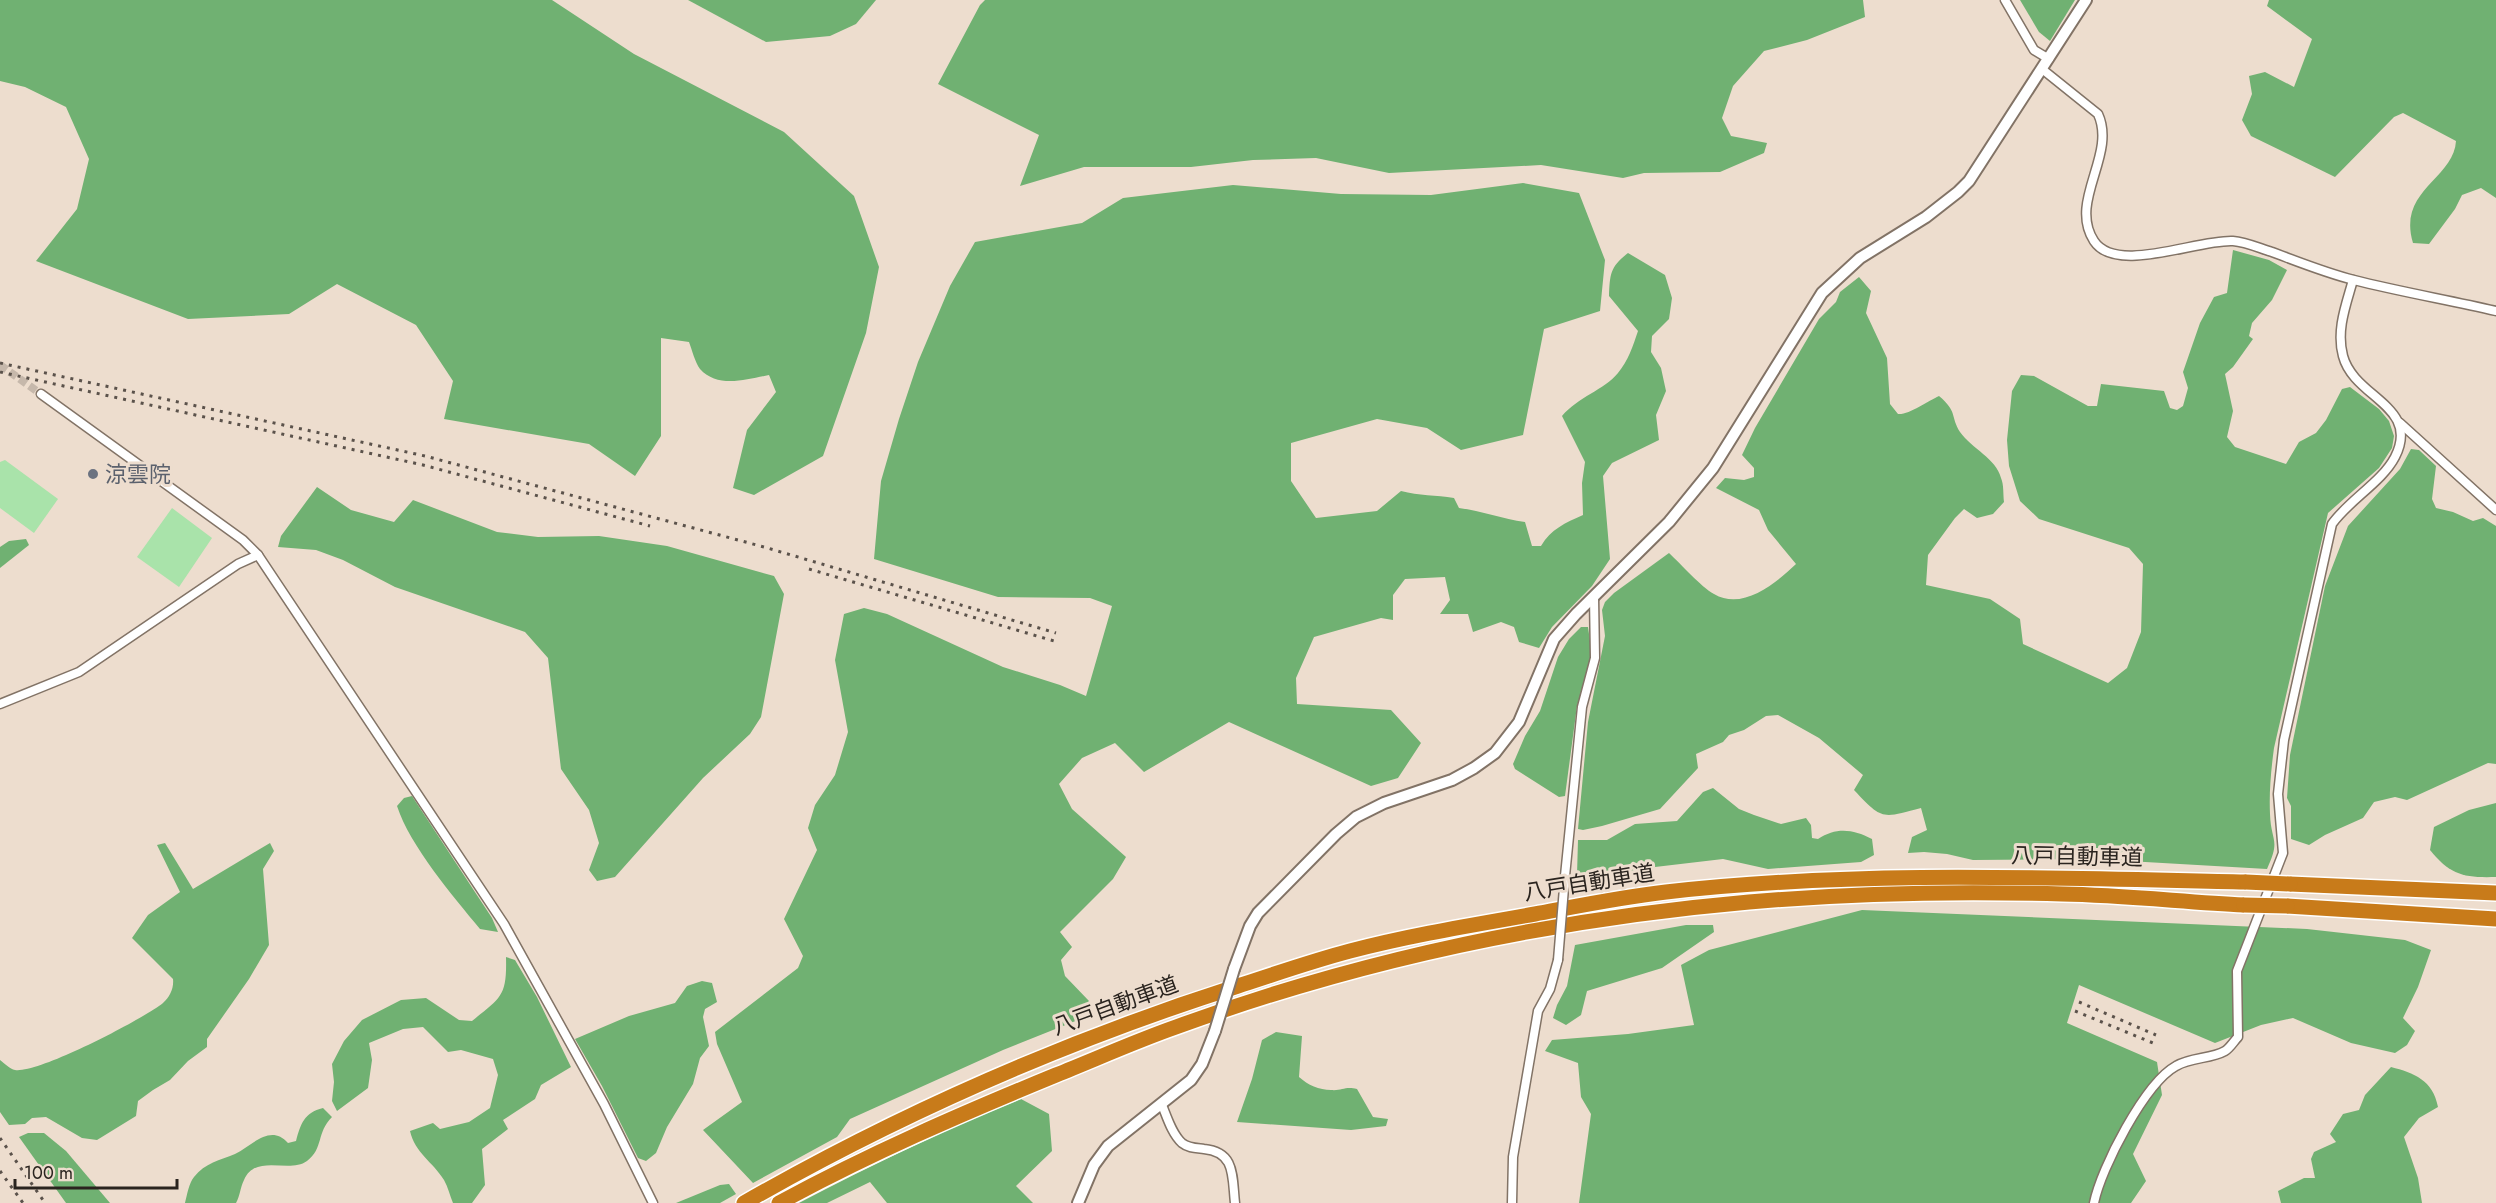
<svg xmlns="http://www.w3.org/2000/svg" width="2496" height="1203" font-family="Jost,'Noto Sans JP',sans-serif">
	<style>
		.green { fill: #a9e3aa }
		.forest { fill: #70b172 }
		.lines { fill: none; stroke-linecap: round; stroke-linejoin: round }
		.minor-tunnel { stroke: #c6b8ab; stroke-width: 8; stroke-dasharray: 8 4; stroke-linecap: butt }
		.minor-casing { stroke: #827366; stroke-width: 11 }
		.tertiary-casing { stroke: #827366; stroke-width: 14 }
		.motorway-casing { stroke: #fff; stroke-width: 18 }
		.minor { stroke: #fff; stroke-width: 8 }
		.tertiary { stroke: #fff; stroke-width: 10 }
		.motorway { stroke: #c87b1a; stroke-width: 15 }
		.rail { stroke: #5b524b; stroke-width: 3; stroke-dasharray: 3 6; stroke-linecap: butt }
		.minor-bridge-casing { stroke: #827366; stroke-width: 11; stroke-linecap: butt }
		.tertiary-bridge-casing { stroke: #827366; stroke-width: 14; stroke-linecap: butt }
		.motorway-bridge-casing { stroke: #fff; stroke-width: 18; stroke-linecap: butt }
		.minor-bridge { stroke: #fff; stroke-width: 8 }
		.tertiary-bridge { stroke: #fff; stroke-width: 10 }
		.motorway-bridge { stroke: #c87b1a; stroke-width: 15 }
		.worship-dot { fill: #6b7280; stroke: #edddce; stroke-width: 2 }
		.labels { text-anchor: middle; dominant-baseline: central; stroke-width: 6; stroke-linejoin: round; paint-order: stroke }
		.worship-label { font-size: 22px; fill: #5b616d; stroke: #edddce; text-anchor: start }
		.street-label { font-size: 22px; fill: #2a241f; stroke: #edddce }
	</style>
	<rect width="100%" height="100%" fill="#edddce"/>
	<g class="green">
		<polygon points="5,460 58,499 34,533 0,508 0,462"/>
		<polygon points="172,508 212,538 179,587 137,557"/>
	</g>
	<g class="forest">
		<path d="M0,0H552L634,54L784,132L854,196L879,267L866,333L823,456L754,495L733,488L747,430L776,392L769,375C747,379 718,389 700,369C695,362 692,350 689,342L661,338V436L635,476L589,444L444,419L453,381L416,325L337,284L289,314L188,319L36,261L77,209L89,159L66,107L25,87L0,81Z"/>
		<polygon points="688,0 876,0 856,24 830,36 766,42"/>
		<polygon points="985,0 1863,0 1865,17 1807,40 1764,51 1733,86 1722,118 1731,136 1767,143 1764,153 1720,172 1644,173 1623,178 1541,165 1389,173 1316,158 1253,160 1191,167 1084,167 1020,186 1039,135 938,84 980,5"/>
		<polygon points="2020,0 2075,0 2050,41 2039,32"/>
		<path d="M2269,0H2496V198L2481,188L2462,195L2455,209L2429,244L2413,243C2397,190 2454,179 2456,141L2403,113L2394,117L2335,177L2251,136L2242,120L2252,94L2249,76L2265,72L2294,87L2312,39L2267,6Z"/>
		<path d="M1523,183L1579,193L1605,260L1600,311L1544,329L1523,435L1461,450L1427,428L1377,419L1291,443V481L1316,518L1377,511L1401,491C1419,496 1436,495 1454,498L1459,508C1482,511 1503,519 1525,522L1532,546H1541C1551,529 1565,523 1583,515L1582,483L1585,462L1562,416C1578,397 1604,390 1618,373C1628,361 1633,346 1638,331L1609,296C1610,274 1610,267 1628,253L1665,275L1672,298L1669,319L1652,336L1651,352L1661,368L1666,391L1656,415L1659,440L1612,463L1603,476L1610,559L1592,586L1552,627L1539,648L1519,642L1514,627L1501,622L1473,632L1468,614H1440L1450,600L1445,577L1405,579L1393,595V620L1381,618L1314,637L1296,678L1297,704L1391,710L1421,743L1398,778L1371,786L1229,722L1144,772L1115,743L1082,758L1059,784L1072,809L1126,857L1113,879L1060,932L1072,947L1061,960L1065,976L1089,1001L1078,1020L1003,1050L850,1119L837,1137L753,1183L703,1130L742,1102L717,1044L715,1032L798,968L803,956L784,919L817,850L808,828L815,805L835,775L848,732L835,660L844,614L864,608L887,614L1003,667L1060,685L1086,696L1112,606L1090,598L998,597L874,559L881,481L899,419L918,362L950,286L975,242L1082,223L1123,198L1233,185L1341,194L1431,195Z"/>
		<path d="M2233,250L2269,260L2287,270L2272,300L2252,323L2249,336L2253,339L2233,367L2225,374L2233,411L2227,437L2235,447L2286,464L2299,442L2316,433L2326,420L2342,389L2350,387L2379,409L2389,421L2394,436L2392,448L2379,468L2328,513L2274,748C2271,770 2269,792 2270,814C2271,842 2281,839 2267,869L2093,859L1973,860L1947,854L1924,852L1908,853L1912,837L1927,830L1921,808C1882,818 1883,821 1854,790L1863,775L1819,738L1778,715L1766,716L1744,730L1729,735L1723,742L1696,754L1698,768L1660,809L1602,826L1583,830L1578,829L1588,722L1605,636L1602,610L1605,602L1614,593L1669,553C1681,564 1701,587 1714,594C1743,611 1776,583 1796,564L1768,530L1759,510L1716,488L1725,478L1744,480L1754,477V468L1742,455L1755,428L1819,319L1836,302L1840,292L1859,277L1871,291L1866,313L1887,358L1890,404L1898,414C1909,415 1928,401 1939,396C1958,412 1950,416 1960,432C1972,449 1996,458 2001,478C2004,485 2003,494 2004,502L1993,514L1977,518L1964,509L1955,518L1928,555L1926,585L1990,599L2020,619L2023,644L2108,683L2127,668L2141,632L2143,564L2129,548L2039,519L2020,501L2009,466L2007,440L2012,391L2021,375L2034,376L2088,406H2097L2101,384L2164,391L2170,408L2177,410L2183,406L2188,388L2183,372L2200,323L2214,297L2227,293Z"/>
		<polygon points="2411,449 2419,450 2436,466 2432,499 2436,508 2453,512 2473,521 2483,518 2496,526 2496,764 2488,763 2407,800 2395,797 2374,802 2363,818 2325,835 2309,845 2291,839 2291,806 2287,798 2290,755 2325,586 2348,526 2400,469"/>
		<polygon points="317,487 351,510 394,522 413,500 497,532 538,537 599,536 667,546 774,576 784,594 761,717 750,734 703,778 615,877 597,881 589,870 599,843 589,810 561,769 548,658 525,632 395,587 343,560 316,550 278,547 281,536"/>
		<polygon points="26,539 29,545 0,568 0,547 9,541"/>
		<polygon points="1581,627 1588,627 1592,655 1577,706 1565,796 1559,797 1515,769 1513,764 1525,736 1540,711 1558,657 1569,639"/>
		<path d="M1713,788L1739,809L1754,815L1781,824L1806,818L1811,825L1812,838L1818,839C1836,827 1853,829 1872,839L1874,855L1861,862L1768,869L1723,859L1638,869L1626,874L1577,875L1578,840H1607L1635,824L1677,821L1703,792Z"/>
		<path d="M412,796L492,918L498,932L480,929C453,896 410,846 397,806L404,798Z"/>
		<path d="M2496,803V877C2464,878 2450,875 2430,850L2434,827L2469,810Z"/>
		<path d="M165,843L193,889L270,843L274,851L263,869L269,945L249,979L207,1039V1047L188,1061L170,1080L153,1090L138,1101L136,1116L97,1140L82,1138L46,1117L32,1118L25,1124L9,1125L0,1112V1060C4,1063 10,1069 15,1070C38,1074 143,1019 163,1003C170,997 174,988 173,979L132,938L148,915L180,892L157,845Z"/>
		<polygon points="1862,910 2307,929 2405,940 2431,950 2418,987 2403,1018 2415,1031 2407,1045 2395,1053 2351,1043 2293,1018 2261,1025 2215,1043 2079,985 2067,1023 2157,1062 2162,1095 2133,1154 2146,1181 2131,1203 1579,1203 1591,1114 1581,1097 1578,1063 1545,1051 1552,1040 1628,1034 1694,1025 1681,965 1709,950"/>
		<polygon points="1686,925 1713,925 1714,932 1662,968 1587,991 1581,1015 1566,1025 1553,1018 1557,1005 1567,986 1575,945"/>
		<path d="M506,957L515,960L537,997L571,1067L541,1085L535,1099L503,1120L508,1129L482,1149L485,1185L472,1203H453C450,1196 448,1187 444,1180C433,1162 415,1153 410,1131L433,1123L440,1129L469,1122L490,1108L498,1075L493,1059L461,1050L448,1052L423,1027L403,1029L369,1043L372,1060L368,1088L337,1111L332,1101L334,1082L332,1064L344,1041L362,1020L401,1000L426,998L459,1020L472,1021C501,997 507,997 506,957Z"/>
		<polygon points="702,981 712,983 717,1002 705,1009 703,1017 709,1046 700,1058 693,1084 667,1127 656,1153 646,1161 638,1158 602,1086 575,1039 629,1016 675,1003 687,986"/>
		<path d="M1276,1032L1302,1036L1299,1077C1308,1085 1319,1090 1331,1090C1342,1091 1345,1086 1357,1089L1373,1117L1388,1119L1386,1126L1351,1130L1237,1122L1252,1079L1262,1040Z"/>
		<path d="M2391,1067C2414,1073 2433,1080 2438,1107L2419,1118L2404,1137L2418,1178L2422,1203H2281L2278,1191L2304,1178H2315L2311,1159L2314,1152L2336,1142L2330,1134L2343,1114L2359,1110L2365,1095Z"/>
		<path d="M1021,1099L1049,1114L1052,1151L1016,1186L1033,1203H887L870,1182L827,1203H799C872,1165 945,1129 1021,1099Z"/>
		<path d="M323,1108L332,1117C316,1133 324,1148 307,1161C289,1174 256,1153 244,1180C240,1188 240,1196 236,1203H185C187,1195 189,1183 194,1177C205,1163 220,1160 235,1154C252,1146 270,1123 288,1143L296,1141C301,1123 304,1113 323,1108Z"/>
		<polygon points="28,1133 44,1133 66,1151 110,1203 66,1203 19,1137"/>
		<polygon points="729,1184 736,1194 720,1203 676,1203 720,1185"/>
	</g>
	<g class="lines">
		<polyline class="minor-tunnel" points="0,365 41,394"/>
		<defs>
			<g id="minor">
				<polyline points="2005,0 2034,50 2049,59"/>
				<path d="M2042,69L2098,114C2117,155 2068,201 2094,241C2116,275 2198,239 2233,241C2246,242 2259,248 2272,252C2299,262 2326,273 2354,280C2401,292 2449,300 2496,311"/>
				<polyline points="41,394 243,540 258,555 504,924 604,1104 653,1203"/>
				<polyline points="2400,423 2496,510"/>
				<polyline points="0,704 79,672 238,564 258,555"/>
				<polyline points="1565,876 1582,707 1595,658 1594,597"/>
				<path d="M1162,1105C1167,1117 1172,1134 1182,1143C1188,1148 1196,1148 1204,1149C1236,1152 1232,1177 1235,1203"/>
				<polyline points="1512,1203 1513,1157 1538,1011 1550,989 1558,960"/>
				<path d="M2094,1203C2101,1168 2145,1083 2176,1066C2191,1057 2211,1059 2225,1051C2230,1048 2234,1041 2238,1037L2237,971L2283,853L2278,794L2284,740L2332,524C2349,500 2382,482 2395,457C2421,406 2354,398 2343,356C2336,330 2346,305 2353,280"/>
			</g>
			<g id="tertiary">
				<polyline points="1234,969 1250,926 1258,913 1336,834 1356,817 1384,803 1452,780 1474,768 1495,753 1519,722 1554,639 1576,614 1669,522 1713,468 1822,293 1860,258 1926,217 1958,192 1969,181 2086,0"/>
				<polyline points="1078,1203 1094,1165 1108,1146 1191,1080 1202,1064 1215,1031"/>
			</g>
			<g id="motorway">
				<polyline points="2290,884 2496,893"/>
				<polyline points="2287,906 2496,919"/>
				<path d="M744,1203C901,1113 1066,1041 1238,986C1275,974 1312,961 1350,951C1411,935 1473,925 1535,914C1578,906 1622,897 1666,892C1859,870 2052,878 2246,882"/>
				<path d="M779,1203C869,1154 961,1114 1056,1075C1096,1059 1136,1041 1176,1027C1359,960 1555,919 1749,902C1853,893 1958,891 2062,894C2122,895 2184,902 2244,905"/>
			</g>
		</defs>
		<use href="#minor" class="minor-casing"/>
		<use href="#tertiary" class="tertiary-casing"/>
		<use href="#motorway" class="motorway-casing"/>
		<use href="#minor" class="minor"/>
		<use href="#tertiary" class="tertiary"/>
		<use href="#motorway" class="motorway"/>
		<g class="rail">
			<polyline points="0,363 425,456 764,547 1056,633"/>
			<polyline points="0,372 423,465 650,526"/>
			<polyline points="809,569 1054,641"/>
			<polyline points="2079,1002 2156,1035"/>
			<polyline points="2075,1011 2153,1043"/>
			<polyline points="0,1138 45,1203"/>
			<polyline points="0,1171 23,1203"/>
		</g>
		<defs>
			<polyline id="minor-bridge" points="1558,960 1565,876"/>
			<polyline id="tertiary-bridge" points="1215,1031 1234,969"/>
			<g id="motorway-bridge">
				<polyline points="2246,882 2290,884"/>
				<polyline points="2244,905 2287,906"/>
			</g>
		</defs>
		<use href="#minor-bridge" class="minor-bridge-casing"/>
		<use href="#tertiary-bridge" class="tertiary-bridge-casing"/>
		<use href="#motorway-bridge" class="motorway-bridge-casing"/>
		<use href="#minor-bridge" class="minor-bridge"/>
		<use href="#tertiary-bridge" class="tertiary-bridge"/>
		<use href="#motorway-bridge" class="motorway-bridge"/>
	</g>
	<circle class="worship-dot" cx="93" cy="474" r="6"/>
	<g class="labels">
		<g class="worship-label">
			<text x="105" y="474">涼雲院</text>
		</g>
		<g class="street-label">
			<text transform="translate(2077 856) rotate(1)">八戸自動車道</text>
			<text transform="translate(1589 882) rotate(-9)">八戸自動車道</text>
			<text transform="translate(1115 1005) rotate(-20)">八戸自動車道</text>
		</g>
	</g>
	<path d="M15 1179v9h162v-9" fill="none" stroke="#2a241f" stroke-width="3"/>
	<text x="24" y="1179" font-size="18" fill="#2a241f" stroke="#edddce" stroke-width="4.5" paint-order="stroke">100 m</text>
</svg>
